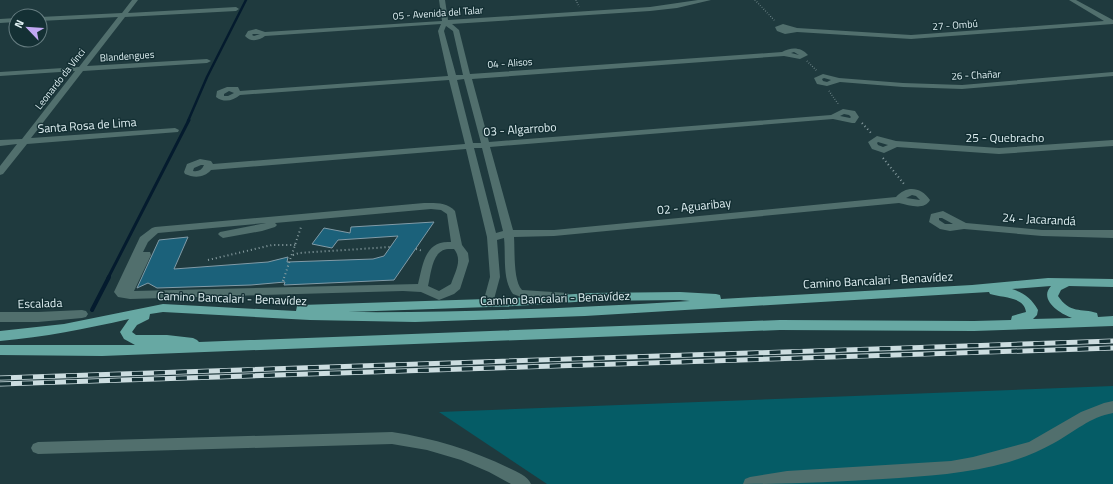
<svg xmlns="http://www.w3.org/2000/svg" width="1113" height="484" font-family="'Titillium Web',sans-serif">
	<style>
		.green { fill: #055c66 }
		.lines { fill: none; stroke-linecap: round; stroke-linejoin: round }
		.stream-far2 { stroke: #041b2e; stroke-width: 2.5 }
		.stream-far1 { stroke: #041b2e; stroke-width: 3 }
		.stream { stroke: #041b2e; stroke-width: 4 }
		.building { fill: #1b617a; stroke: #819ba7 }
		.path-far2 { stroke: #899ea2; stroke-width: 1.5; stroke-dasharray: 0.5 2; stroke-linecap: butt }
		.path-far1 { stroke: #899ea2; stroke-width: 2; stroke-dasharray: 1 3; stroke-linecap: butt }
		.path { stroke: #899ea2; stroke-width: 2.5; stroke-dasharray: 1 3.5; stroke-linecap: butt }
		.minor { fill: #516f6d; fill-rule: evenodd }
		.major { fill: #67a8a3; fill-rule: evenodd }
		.rail-casing { stroke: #ccdde0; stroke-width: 5 }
		.rail { stroke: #143034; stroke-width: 3.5; stroke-dasharray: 11; stroke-linecap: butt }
		.labels { text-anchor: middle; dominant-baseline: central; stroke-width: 3; stroke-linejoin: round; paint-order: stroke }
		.far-street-label { font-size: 10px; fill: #e1f1f4; stroke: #143034 }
		.street-label { font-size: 12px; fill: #e1f1f4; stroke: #143034 }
	</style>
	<rect width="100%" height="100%" fill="#1f3a3e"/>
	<polygon class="green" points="1113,386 1113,484 547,484 439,412"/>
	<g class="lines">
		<polyline class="stream-far2" points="188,121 207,77 246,0"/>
		<polyline class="stream-far1" points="108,278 189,120"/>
		<polyline class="stream" points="92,310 109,277"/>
	</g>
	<polygon class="building" points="434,222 394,280 284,285 285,282 251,285 157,288 148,283 137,288 159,240 188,237 174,269 268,262 288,257 287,262 373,259 384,256 398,236 338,240 332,248 312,244 324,228 350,233 351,227"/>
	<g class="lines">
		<g class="path-far2">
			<polyline points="576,0 579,7"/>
			<polyline points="755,0 775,21"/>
			<polyline points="807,61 817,71"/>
			<polyline points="829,91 839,105"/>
		</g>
		<g class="path-far1">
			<polyline points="862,123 871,133"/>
			<polyline points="883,158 904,184"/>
			<polyline points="416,249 423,251"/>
			<polyline points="293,255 299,253 390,247"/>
			<polyline points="208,260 272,245 296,245"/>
			<polyline points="284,278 301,227"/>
		</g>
		<polyline class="path" points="283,281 285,277"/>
		<g class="minor">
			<polygon points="132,0 138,0 128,13 236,7 239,9 236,11 125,17 87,66 207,59 211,61 207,63 83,71 31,138 175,128 179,130 178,132 27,144 3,174 0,175 0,166 17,144 0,146 0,140 22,139 75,71 0,76 0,72 79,67 118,17 40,21 40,17 122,13"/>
			<path d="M439,0H445L448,20L650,7L698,0H711L677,8L650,11L452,24L459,30L470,74L782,52C791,47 801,47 808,55L800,59L784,56L472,79L489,142L831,115L843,109L855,111L859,117L855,123H852L833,119L490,147L513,230H554L896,197C907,185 921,187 930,200C924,211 909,205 899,203L554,236L514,237C515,250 513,281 522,290L568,293L569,296L568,299L564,300L524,298L513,294C502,279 506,256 504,238L497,240L500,277L493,303L492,306L488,307L484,306L483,303L490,277L487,237L466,149L211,170C204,178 194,178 185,174L184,172L187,164L200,159L211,161L213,164L465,144L449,80L240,95C233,101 224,103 216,97L217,91L227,87H238L240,91L448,76L438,31L441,24L265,36C259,41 250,42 245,36L248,31L256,29L265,32L442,21ZM446,26L453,31L463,75H456L444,31ZM253,34H260L254,36L252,35ZM794,52L799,55L791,53ZM464,79L481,143H473L457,80ZM229,91L234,93L228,96H224V94ZM844,114L849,115L851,117L850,118L840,116ZM474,148H482L503,231L496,233ZM201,165H204C202,170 198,172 193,171L194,168ZM912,195L916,196L920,200L906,198Z"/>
			<polygon points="1069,0 1076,0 1113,20 1113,24 911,39 797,32 785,34 777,31 775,27 783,24 797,28 911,35 1104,21"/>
			<polygon points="16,18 16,22 0,23 0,19"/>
			<path d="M1113,72V76L962,89L903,87L840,82L827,86L817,84L814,78L823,74L839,78L903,83L962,85ZM824,78L831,80L827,82L823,81L822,79Z"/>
			<path d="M877,136L896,141L999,148L1113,140V146L999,154L897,147L884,153L872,149L868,142ZM878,142L888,145L883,147L878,145L877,143Z"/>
			<path d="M424,203C435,203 447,202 455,211L462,245L468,253L469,261L460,289L454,294L439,300L421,292L403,291L130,299L118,297L114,292L140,237L152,228L155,227ZM431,209L441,210L447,214L451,242C425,240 423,264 418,284L134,291L151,255L150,252H143L148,242L158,233L266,223L220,232L218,234L220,236L223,238L262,231L275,227L277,225L275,223ZM448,249H454C463,260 455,272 451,284L439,291L428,286C431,274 432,250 448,249Z"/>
			<path d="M943,211L966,223L1042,230H1113V238L1042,236L964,229L950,231L940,229L929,222L931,214ZM939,218H942L953,224H945L939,220Z"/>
			<polygon points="82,310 86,311 88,314 86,317 82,318 38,322 0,322 0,312 38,312"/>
			<path d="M1113,401V413C1090,417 1074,432 1054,443C1040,451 1025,457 1009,462C968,474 926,476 883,479C836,482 790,484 743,484L745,479L750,477L787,471L951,461L973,457L1029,442L1081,412L1104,403Z"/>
			<path d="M392,432C433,438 472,450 509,468C517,472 528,476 531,484H511L489,472L461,460L427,450L392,444L38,454L33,452L31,448L33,444L38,442Z"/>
		</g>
		<path class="major" d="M1048,278L1113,279V287L1069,286L1061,290L1058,296C1070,314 1081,308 1097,313L1098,317L1113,316V326L974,331L780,330L102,356L0,355V345H135L124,339L120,332L129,319C85,329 45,337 0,341V331L64,324L163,304L296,311L297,306L301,305L515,298L590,293L680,292L716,294L720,295L721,299L972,285ZM1051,286C1038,300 1061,314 1072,318L1033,319L1037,315L1038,310C1032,299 1024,293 1012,289ZM989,292L990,294C1002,298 1024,296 1026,312L1012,316L1011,320L974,321L780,320L199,342L197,340L193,338L167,335H136L132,332L137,325L149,319L150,314L163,312L310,320L415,322L585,316ZM680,300L690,301C576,308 462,313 348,312L515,306L590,301Z"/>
		<defs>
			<g id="rail">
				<polyline points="0,378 1113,341"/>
				<polyline points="0,384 1113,348"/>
			</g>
		</defs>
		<use href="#rail" class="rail-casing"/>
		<use href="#rail" class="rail"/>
	</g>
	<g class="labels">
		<g class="far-street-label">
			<text transform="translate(438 13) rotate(-4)">05 - Avenida del Talar</text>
			<text transform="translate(955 25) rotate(-4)">27 - Ombú</text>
			<text transform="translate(127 56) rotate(-4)">Blandengues</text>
			<text transform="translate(510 63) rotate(-4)">04 - Alisos</text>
			<text transform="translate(976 75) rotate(-3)">26 - Chañar</text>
			<text transform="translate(60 79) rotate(-52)">Leonardo da Vinci</text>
		</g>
		<g class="street-label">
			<text transform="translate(87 125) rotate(-4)">Santa Rosa de Lima</text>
			<text transform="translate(520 129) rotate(-4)">03 - Algarrobo</text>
			<text x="1005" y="137">25 - Quebracho</text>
			<text transform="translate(694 206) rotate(-6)">02 - Aguaribay</text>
			<text transform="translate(1039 219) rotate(3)">24 - Jacarandá</text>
			<text transform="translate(878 280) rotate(-3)">Camino Bancalari - Benavídez</text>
			<text transform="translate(232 298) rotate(2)">Camino Bancalari - Benavídez</text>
			<text transform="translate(555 298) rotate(-2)">Camino Bancalari - Benavídez</text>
			<text transform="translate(40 303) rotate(-2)">Escalada</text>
		</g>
	</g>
	<g transform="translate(28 28) rotate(295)"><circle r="19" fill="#143034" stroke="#667d81"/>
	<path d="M0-3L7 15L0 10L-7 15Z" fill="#c1a8f3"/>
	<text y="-6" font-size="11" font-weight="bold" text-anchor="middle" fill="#e1f1f4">N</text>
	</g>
</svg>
